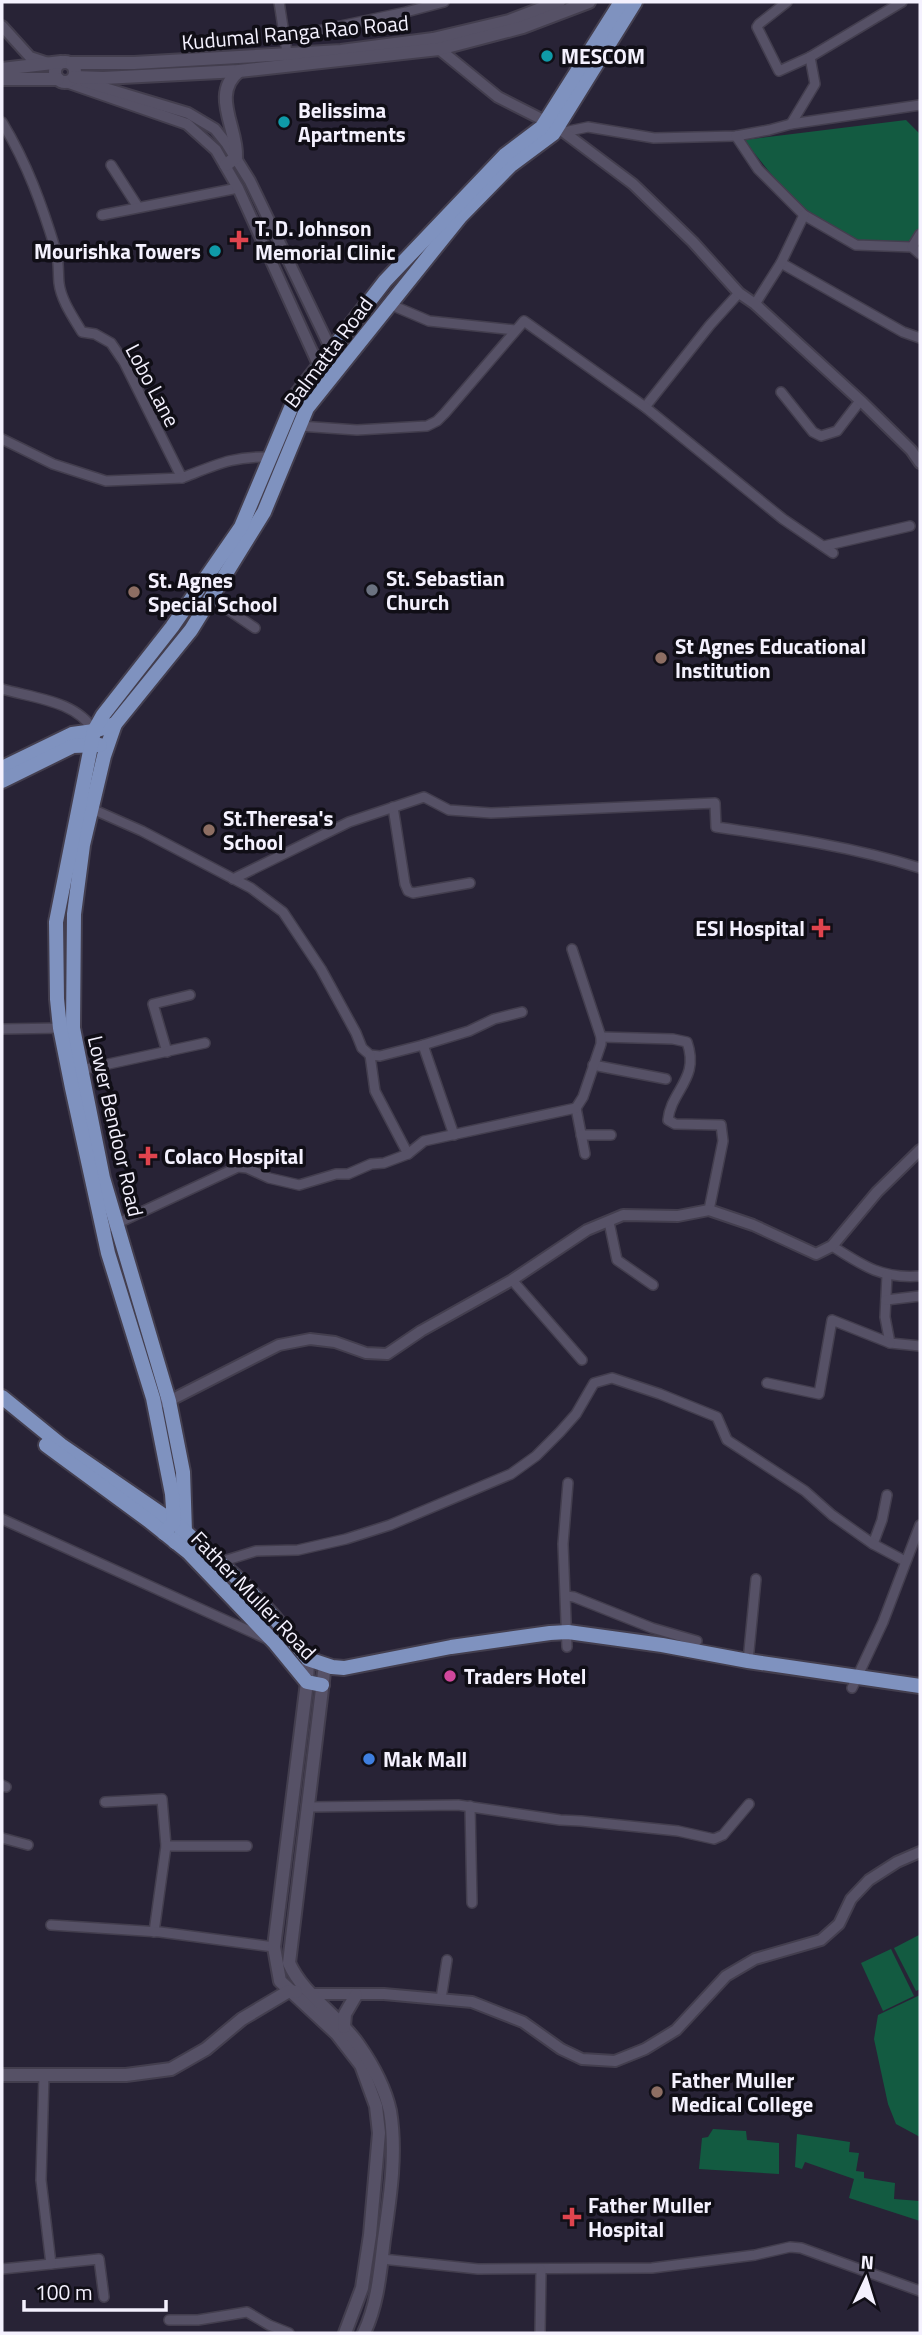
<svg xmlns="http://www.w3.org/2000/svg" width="922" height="2335" font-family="'Titillium Web',sans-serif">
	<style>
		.green { fill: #135b41 }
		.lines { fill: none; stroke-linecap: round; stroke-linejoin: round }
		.minor-casing { stroke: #433e4e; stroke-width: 12 }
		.tertiary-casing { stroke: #433e4e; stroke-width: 14 }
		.secondary-casing { stroke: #433e4e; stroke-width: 16 }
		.primary-casing { stroke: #433e4e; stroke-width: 18 }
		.minor { stroke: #565166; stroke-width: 9 }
		.tertiary { stroke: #565166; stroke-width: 10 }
		.secondary { stroke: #565166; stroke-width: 12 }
		.primary { stroke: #7f92bf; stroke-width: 14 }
		.culture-dot { fill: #0f9aa8; stroke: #100e16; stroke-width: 2.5 }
		.health-dot { fill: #e0444e; stroke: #100e16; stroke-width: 2.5 }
		.worship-dot { fill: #6b7280; stroke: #100e16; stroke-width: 2.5 }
		.education-dot { fill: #8d6e63; stroke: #100e16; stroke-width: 2.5 }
		.hotel-dot { fill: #d1479c; stroke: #100e16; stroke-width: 2.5 }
		.shop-dot { fill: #3f7fe0; stroke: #100e16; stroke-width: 2.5 }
		.labels { text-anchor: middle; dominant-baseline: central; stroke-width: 7; stroke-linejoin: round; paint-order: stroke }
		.street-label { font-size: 21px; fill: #f4f1fe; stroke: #100e16 }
		.poi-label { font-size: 21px; font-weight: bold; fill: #f4f1fe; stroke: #100e16; text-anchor: start }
	</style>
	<rect width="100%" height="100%" fill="#282336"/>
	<g class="green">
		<path d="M906,120L920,134V230L912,244C901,244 890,245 879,244C818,238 779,184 744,140Z"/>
		<polygon points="919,1935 920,1989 916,1991 894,1948"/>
		<polygon points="891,1949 914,1996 883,2011 861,1963"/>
		<polygon points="920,1995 920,2137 896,2124 888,2104 874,2039 878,2015"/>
		<polygon points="713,2129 746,2131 747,2140 779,2143 779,2174 699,2169 702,2138 708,2137"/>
		<polygon points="797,2134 850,2142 849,2152 859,2153 856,2171 864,2172 864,2178 895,2183 894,2199 920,2201 920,2221 849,2198 854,2179 805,2162 802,2169 795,2167"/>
	</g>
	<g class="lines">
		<defs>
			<g id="minor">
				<polyline points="279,2 288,59"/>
				<polyline points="787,2 759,24 757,27 779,71 810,57 902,2"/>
				<polyline points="284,38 406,12 444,2"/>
				<path d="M2,122C27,163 42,205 56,251C59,261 58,273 59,283C61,300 73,317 82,332L95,334L111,343L124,362L182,478C218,464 233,456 272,457"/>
				<polyline points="791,124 815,84 810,57"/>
				<polyline points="564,132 588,127 654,138 736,136 769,130 791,124 920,105"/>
				<polyline points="736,136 758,169 804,215 856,245 912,247 920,254"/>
				<polyline points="111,165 138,207"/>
				<polyline points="102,215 238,188"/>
				<polyline points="912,247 920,234"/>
				<polyline points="781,263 903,332 920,338"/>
				<polyline points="389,304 429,321 515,330"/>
				<polyline points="755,304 781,263 804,215"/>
				<polyline points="781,392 813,432 821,436 837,431 860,401"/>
				<polyline points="645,407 710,325 739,293"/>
				<polyline points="299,426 357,430 427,426 437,421 445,413 524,321 645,407 783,519 833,553"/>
				<polyline points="2,439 53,464 106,481 182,478"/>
				<polyline points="824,546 910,526"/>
				<polyline points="211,598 255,628"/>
				<path d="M2,689C33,698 77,701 94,731"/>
				<polyline points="393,807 405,884 408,891 413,893 470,883"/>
				<polyline points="92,809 142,831 251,888 283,912 321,969 356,1033 362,1048 370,1055 380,1056 423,1045 469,1031 494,1019 522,1012"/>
				<path d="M233,879L349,822L424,797L449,810L491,813L715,803L716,827C785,837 854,847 920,868"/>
				<polyline points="2,1029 63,1028"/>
				<path d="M601,1037L673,1039L687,1042C700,1079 671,1090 668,1120L675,1124L721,1125L723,1141L709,1210"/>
				<polyline points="423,1045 454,1135"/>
				<polyline points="167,1052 153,1004 190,995"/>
				<polyline points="370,1055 375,1091 408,1154"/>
				<polyline points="593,1065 666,1079"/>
				<polyline points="81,1070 205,1043"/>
				<polyline points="576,1108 585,1154"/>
				<polyline points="581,1135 611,1135"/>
				<polyline points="609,1222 617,1260 653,1285"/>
				<polyline points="103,1230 238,1167 247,1168 269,1178 299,1185 336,1174 348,1174 371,1164 384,1163 408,1154 424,1141 576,1108 583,1097 601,1044 601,1037 572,949"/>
				<path d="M832,1246C863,1266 882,1279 920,1276"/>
				<polyline points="887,1275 885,1317 890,1343 920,1346"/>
				<polyline points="512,1280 582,1360"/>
				<polyline points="886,1300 920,1296"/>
				<polyline points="767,1383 819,1394 832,1320 890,1343"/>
				<polyline points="2,1519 267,1639"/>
				<polyline points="873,1544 882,1520 887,1495"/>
				<polyline points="217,1563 256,1551 298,1550 346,1539 390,1525 511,1474 536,1456 560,1432 576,1414 594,1383 612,1378 660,1394 717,1417 727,1440 805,1491 832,1515 873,1544 905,1561"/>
				<polyline points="566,1596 574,1597 652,1628 697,1641"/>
				<polyline points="567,1647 563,1544 568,1483"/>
				<polyline points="748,1661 756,1579"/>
				<polyline points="852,1688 883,1622 920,1525"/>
				<polyline points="2,1785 6,1787"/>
				<polyline points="105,1802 162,1799 166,1846 154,1932"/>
				<polyline points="470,1806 472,1903"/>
				<polyline points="309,1807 458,1805 560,1820 581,1821 678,1831 714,1839 723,1835 749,1804"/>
				<polyline points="2,1838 28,1845"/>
				<polyline points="166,1846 247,1846"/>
				<polyline points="51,1925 160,1932 274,1947"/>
				<polyline points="441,1999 447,1960"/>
				<polyline points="382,2259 478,2269 652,2268 755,2255 790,2247 801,2248 920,2291"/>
				<polyline points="51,2264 99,2259 104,2297"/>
				<polyline points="2,2269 51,2264 41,2180 44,2075"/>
				<polyline points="169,2320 198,2320 247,2312 269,2325 289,2333"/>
				<polyline points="540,2333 541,2270"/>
			</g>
			<g id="tertiary">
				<polyline points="2,26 30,57 48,63"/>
				<polyline points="439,49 498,97 557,127 633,184 693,242 739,293 755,304 863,403 911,450 920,463"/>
				<polyline points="66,82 187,124 216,150 238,188 326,382"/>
				<polyline points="85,82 188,113 215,129 227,144 250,181 339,366"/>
				<polyline points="154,1404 169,1401 279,1345 310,1339 335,1342 366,1353 387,1354 421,1331 512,1280 587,1230 623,1215 678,1216 709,1210 753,1225 816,1254 832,1246 877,1192 920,1150"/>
				<polyline points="312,1994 384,1994 472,2002 523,2022 561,2049 582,2059 615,2061 645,2049 676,2030 726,1976 755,1959 821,1940 839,1924 851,1899 869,1880 897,1862 920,1852"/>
			</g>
			<g id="secondary">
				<circle cx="65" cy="72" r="10"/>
				<polyline points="70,63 134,63 341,51 433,39 509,21 559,2"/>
				<polyline points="2,69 61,62"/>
				<polyline points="74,77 103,78 239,71 439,49 523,27 589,2"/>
				<polyline points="2,79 58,79"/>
				<path d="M226,165L236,157C238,129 210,94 239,71"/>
				<polyline points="308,1659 307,1682 274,1947 280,1981 337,2034 361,2065 376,2106 379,2133 370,2235 362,2288 345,2333"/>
				<path d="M325,1664L289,1963C303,1995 338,2015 358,2044C372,2064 385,2088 390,2111C397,2153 390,2198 384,2239C380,2272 378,2303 364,2333"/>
				<polyline points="344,2027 345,2014 356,1995"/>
				<polyline points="2,2075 126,2075 171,2069 206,2049 242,2019 289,1991 296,1992"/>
			</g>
			<g id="primary">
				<polyline points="115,724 104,756 83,845 74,914 73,1028 103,1178 169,1401 183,1472 185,1532 175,1542"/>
				<polyline points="2,768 72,734 94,731 115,724 191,630 264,512 307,408 460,217 510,166 553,134 635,2"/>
				<polyline points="2,781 73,746 100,745"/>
				<polyline points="2,1397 61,1445 179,1526 239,1580 272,1615 308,1659 332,1667 344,1668 451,1647 550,1633 568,1632 662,1645 748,1661 920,1686"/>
				<polyline points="46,1445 148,1520 188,1552 275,1643 307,1682 322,1685"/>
				<polyline points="164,1533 174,1522 172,1494 153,1398 108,1253 72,1088 60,1028 57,999 56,922 94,731 103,715 172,627 241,527 296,396 385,281 505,155 542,127 621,2"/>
			</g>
		</defs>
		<use href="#minor" class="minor-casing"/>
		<use href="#tertiary" class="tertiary-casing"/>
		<use href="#secondary" class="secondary-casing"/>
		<use href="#primary" class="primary-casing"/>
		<use href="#minor" class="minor"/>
		<use href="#tertiary" class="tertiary"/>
		<use href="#secondary" class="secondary"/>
		<use href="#primary" class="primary"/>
	</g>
	<g class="culture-dot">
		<circle cx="547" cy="56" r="7"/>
		<circle cx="284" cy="122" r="7"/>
		<circle cx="215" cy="251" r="7"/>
	</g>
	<g class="health-dot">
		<path d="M235.5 229.5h7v7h7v7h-7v7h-7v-7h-7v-7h7z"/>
		<path d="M817.5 917.5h7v7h7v7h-7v7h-7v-7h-7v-7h7z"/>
		<path d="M144.5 1145.5h7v7h7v7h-7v7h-7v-7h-7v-7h7z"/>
		<path d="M568.5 2206.5h7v7h7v7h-7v7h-7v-7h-7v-7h7z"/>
	</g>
	<circle class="worship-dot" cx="372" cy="590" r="7"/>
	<g class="education-dot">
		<circle cx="134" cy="592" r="7"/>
		<circle cx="661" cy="658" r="7"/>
		<circle cx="209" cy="830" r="7"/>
		<circle cx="657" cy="2092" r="7"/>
	</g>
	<circle class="hotel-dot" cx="450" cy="1676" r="7"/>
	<circle class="shop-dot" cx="369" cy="1759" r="7"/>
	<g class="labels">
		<g class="street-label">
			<text transform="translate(295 32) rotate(-5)">Kudumal Ranga Rao Road</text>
			<text transform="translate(328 352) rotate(-53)">Balmatta Road</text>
			<text transform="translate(153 385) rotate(62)">Lobo Lane</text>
			<text transform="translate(116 1126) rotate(77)">Lower Bendoor Road</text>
			<text transform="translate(254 1595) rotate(46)">Father Muller Road</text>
		</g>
		<g class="poi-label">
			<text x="561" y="56">MESCOM</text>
			<text x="298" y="110">Belissima<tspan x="298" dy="24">Apartments</tspan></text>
			<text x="255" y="228">T. D. Johnson<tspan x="255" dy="24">Memorial Clinic</tspan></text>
			<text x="201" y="251" text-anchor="end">Mourishka Towers</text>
			<text x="386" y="578">St. Sebastian<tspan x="386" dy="24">Church</tspan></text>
			<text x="148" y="580">St. Agnes<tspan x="148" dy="24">Special School</tspan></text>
			<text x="675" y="646">St Agnes Educational<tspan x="675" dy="24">Institution</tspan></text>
			<text x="223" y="818">St.Theresa's<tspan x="223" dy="24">School</tspan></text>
			<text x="805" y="928" text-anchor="end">ESI Hospital</text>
			<text x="164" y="1156">Colaco Hospital</text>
			<text x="464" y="1676">Traders Hotel</text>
			<text x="383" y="1759">Mak Mall</text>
			<text x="671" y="2080">Father Muller<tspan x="671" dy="24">Medical College</tspan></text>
			<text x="588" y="2205">Father Muller<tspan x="588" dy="24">Hospital</tspan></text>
		</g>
	</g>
	<rect width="922" height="2335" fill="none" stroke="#f4f1fe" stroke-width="7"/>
	<g transform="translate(866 2279) rotate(4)" stroke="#100e16" stroke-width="5" paint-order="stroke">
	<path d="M0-5L12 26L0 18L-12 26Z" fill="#f4f1fe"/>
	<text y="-10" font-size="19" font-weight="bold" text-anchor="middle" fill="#f4f1fe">N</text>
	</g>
	<path d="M24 2300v10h142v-10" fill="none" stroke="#f4f1fe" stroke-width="3.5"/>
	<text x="35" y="2300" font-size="21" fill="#f4f1fe" stroke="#100e16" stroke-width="5" paint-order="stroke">100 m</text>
</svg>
